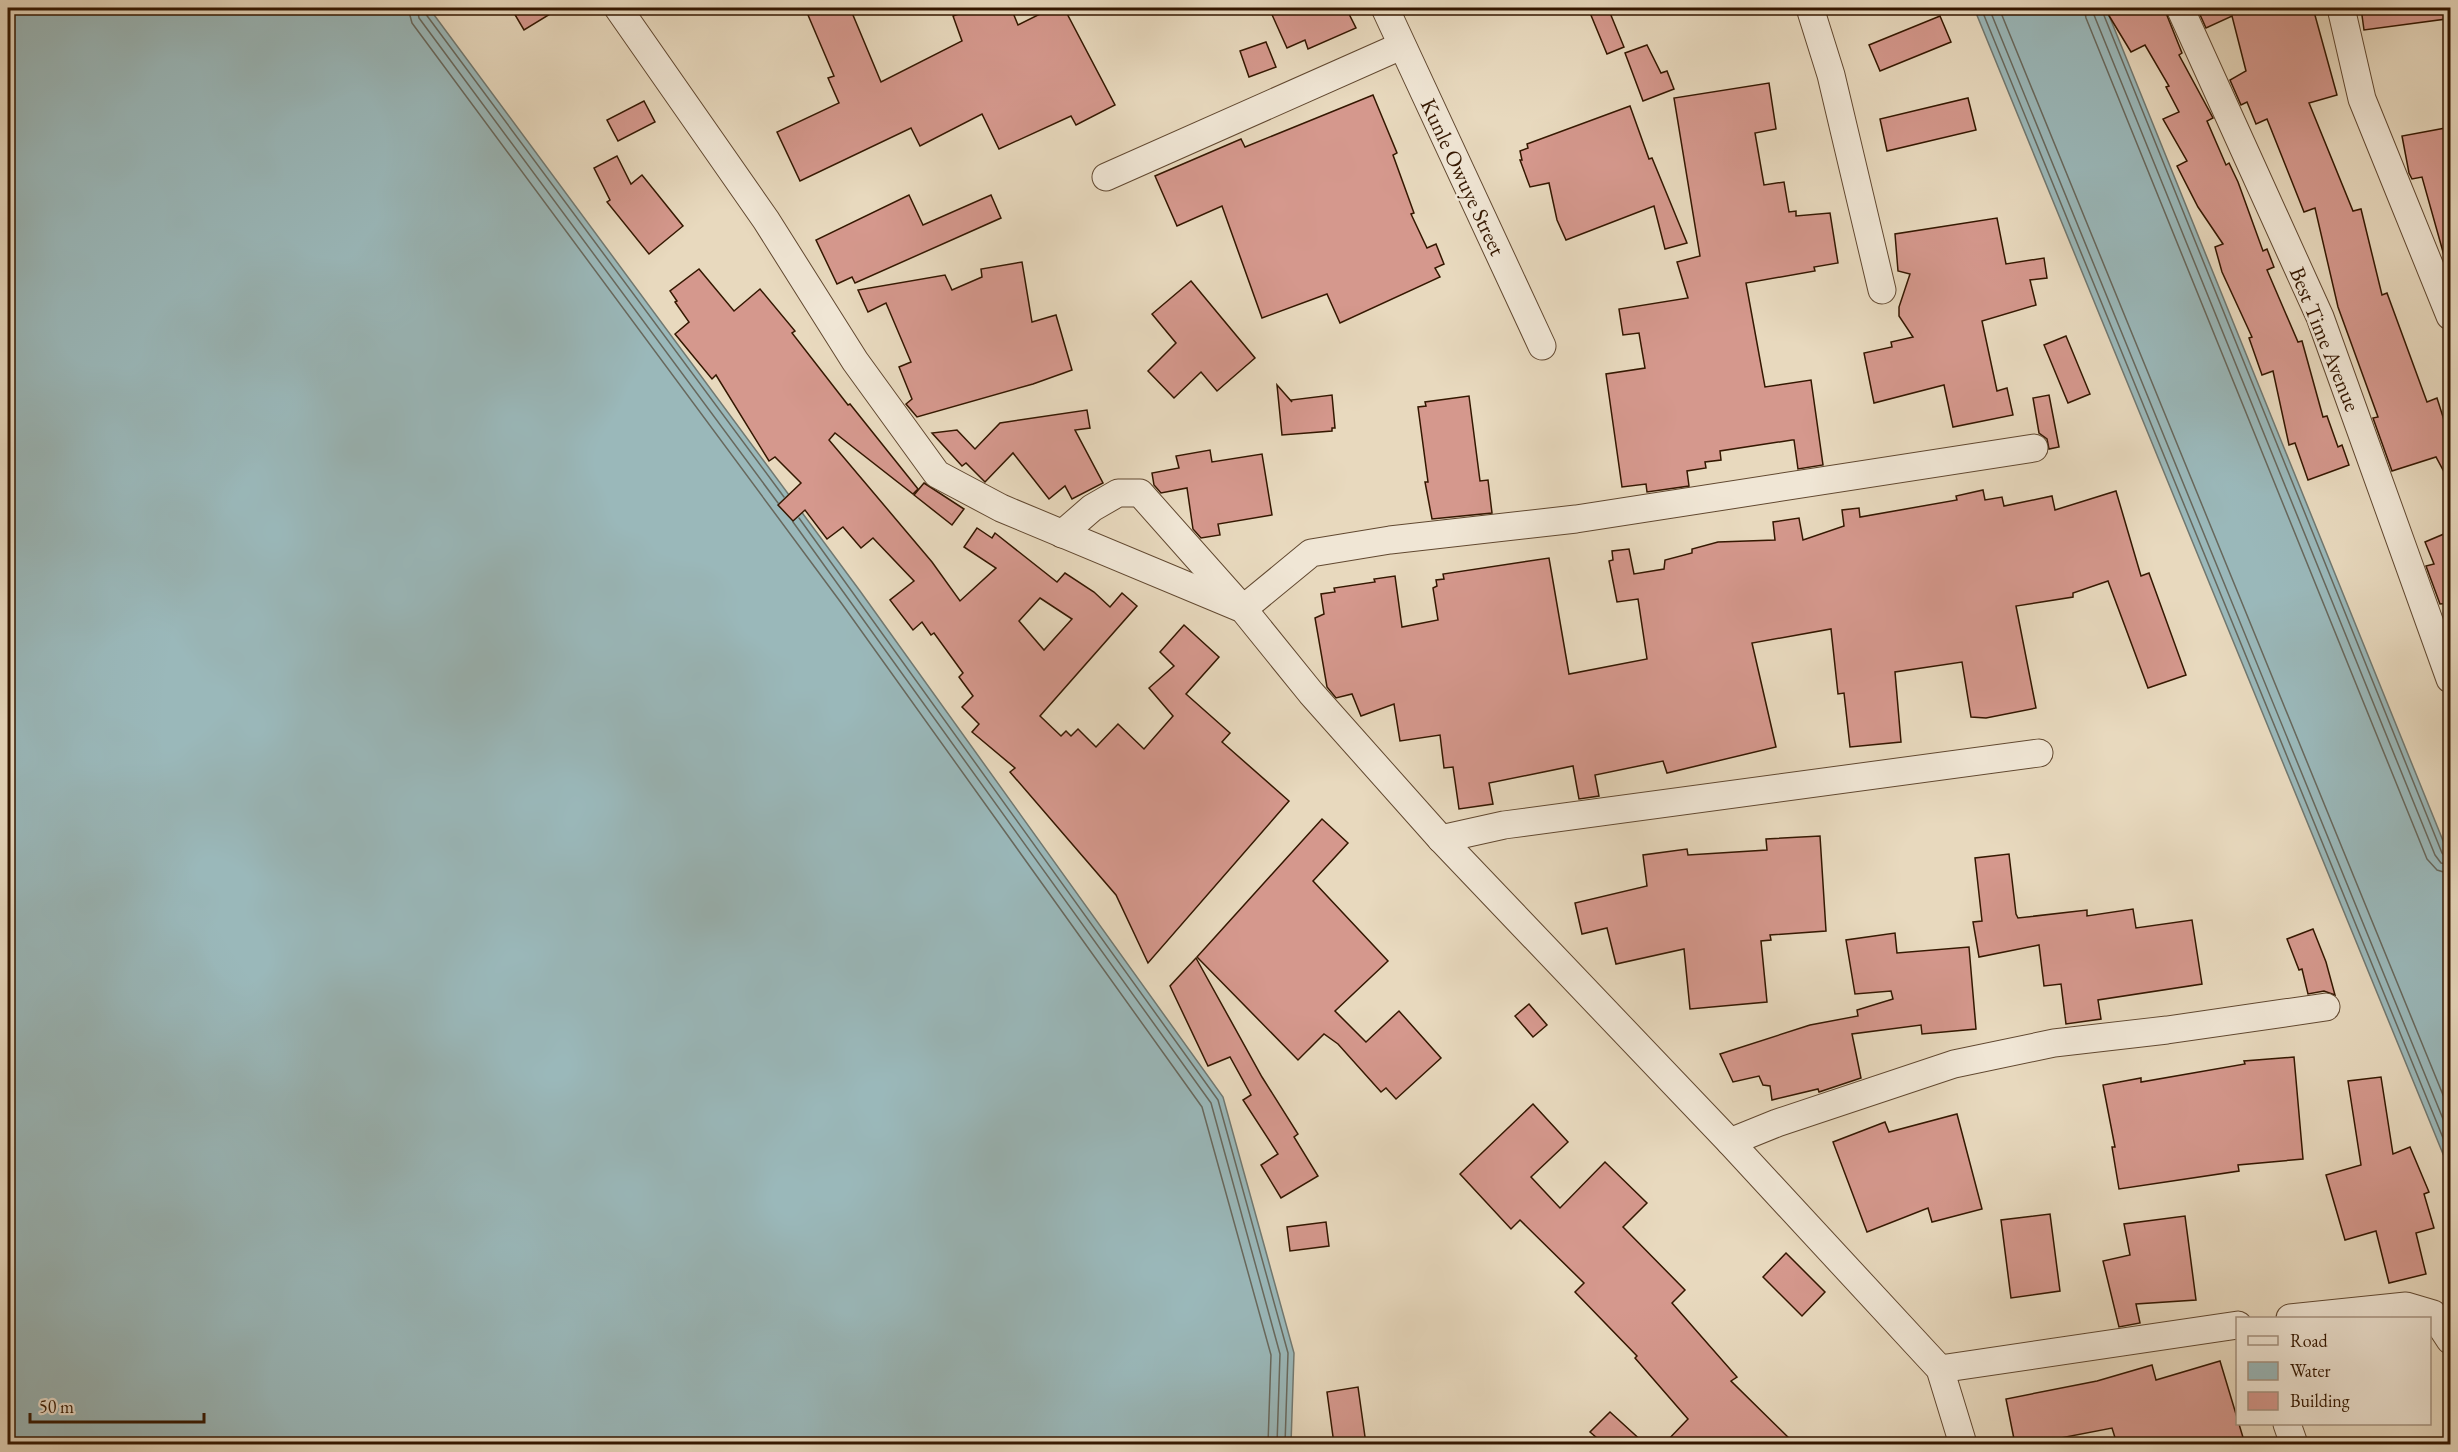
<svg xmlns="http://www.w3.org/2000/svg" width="2458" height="1452" font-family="'EB Garamond',serif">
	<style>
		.water { fill: #9ab8ba; stroke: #717870; stroke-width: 1.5 }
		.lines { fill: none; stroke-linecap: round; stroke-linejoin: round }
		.shore { stroke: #67685d; stroke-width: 1.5 }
		.building { fill: #d5988d; stroke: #341700; stroke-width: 1.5; fill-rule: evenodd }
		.minor-casing { stroke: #614830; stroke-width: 29 }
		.minor { stroke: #f0e6d5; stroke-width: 27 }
		.labels { text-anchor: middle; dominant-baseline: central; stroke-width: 5; stroke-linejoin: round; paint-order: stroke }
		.street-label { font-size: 22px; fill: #341700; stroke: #f0e6d5 }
	</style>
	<rect width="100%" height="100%" fill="#e8d9be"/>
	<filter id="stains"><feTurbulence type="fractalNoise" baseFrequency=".00333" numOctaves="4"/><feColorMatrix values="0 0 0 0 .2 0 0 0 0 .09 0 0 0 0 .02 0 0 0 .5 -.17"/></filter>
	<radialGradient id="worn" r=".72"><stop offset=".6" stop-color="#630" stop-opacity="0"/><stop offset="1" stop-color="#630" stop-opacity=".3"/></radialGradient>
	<g class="water">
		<polygon points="8,8 429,8 860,591 1223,1097 1294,1353 1291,1444 8,1444"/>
		<polygon points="1974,8 2106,8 2450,858 2450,1171"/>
	</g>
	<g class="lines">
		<g class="shore">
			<polyline points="408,8 412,23 842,604 1202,1107 1271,1355 1268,1444"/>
			<polyline points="417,8 419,18 778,503"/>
			<polyline points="424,8 425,13 784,497"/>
			<polyline points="1981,8 2450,1155"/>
			<polyline points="1989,8 2450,1136"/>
			<polyline points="1999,8 2450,1112"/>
			<polyline points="2084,8 2086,18 2427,859 2437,870 2450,874"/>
			<polyline points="2093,8 2094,15 2435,855 2441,863 2450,865"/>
			<polyline points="2101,8 2442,853 2446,857 2450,857"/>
			<polyline points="799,518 1218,1100 1288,1353 1285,1444"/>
			<polyline points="793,522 1211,1103 1280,1354 1277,1444"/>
		</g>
	</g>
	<g class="building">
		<polygon points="511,8 560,8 524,30"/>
		<polygon points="805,8 850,8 881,82 962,41 953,16 975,8 1011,8 1018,25 1052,8 1064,8 1115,105 1076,125 1071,116 999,149 982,114 920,146 911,128 800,181 777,132 839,103 828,78 834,76"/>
		<polygon points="1269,8 1346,8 1356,28 1308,49 1305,40 1287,48"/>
		<polygon points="1588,8 1608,8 1624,47 1607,54"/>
		<polygon points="2123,8 2164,8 2182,53 2179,55 2213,118 2207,121 2226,165 2229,163 2238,182 2263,251 2267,249 2274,267 2267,270 2298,342 2302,341 2323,417 2327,416 2338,447 2342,445 2349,465 2308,480 2295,443 2289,445 2273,371 2262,375 2249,338 2252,337 2222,272 2215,247 2223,244 2198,207 2177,166 2187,161 2163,119 2179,112 2166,87 2169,86 2145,45 2131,52 2108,14"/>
		<polygon points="2197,8 2313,8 2337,95 2309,103 2353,211 2361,209 2382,295 2387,293 2427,402 2437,398 2451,442 2451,485 2436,457 2392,471 2373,418 2378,417 2338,307 2315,208 2304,212 2267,119 2256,124 2247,102 2241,105 2230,80 2246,71 2232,16 2206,28"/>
		<polygon points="2361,8 2445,8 2446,19 2364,30"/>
		<polygon points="1940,16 1951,42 1880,71 1869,45"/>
		<polygon points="1266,42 1276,67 1249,77 1240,51"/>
		<polygon points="1647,45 1661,73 1667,71 1674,89 1643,101 1625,53"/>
		<polygon points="1769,83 1776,129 1755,133 1764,185 1784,182 1789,212 1796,211 1796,216 1830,213 1838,263 1814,267 1815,271 1746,283 1765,387 1811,380 1823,465 1798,469 1794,440 1792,440 1720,451 1721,460 1705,462 1706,468 1687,471 1689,486 1647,492 1646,484 1622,487 1606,374 1645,368 1639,333 1623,335 1619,309 1688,298 1677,262 1700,256 1674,98"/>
		<polygon points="1373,95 1397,153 1393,155 1414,213 1411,214 1427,248 1436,244 1444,264 1435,268 1440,277 1340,323 1327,294 1262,318 1222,206 1177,226 1155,176 1241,139 1245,147"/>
		<polygon points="1968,98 1976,130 1887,151 1880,119"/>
		<polygon points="644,101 655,122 618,141 607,120"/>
		<polygon points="1630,106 1649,159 1652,158 1687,243 1665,249 1654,206 1566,240 1557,220 1549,183 1530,187 1520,160 1522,160 1520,151 1528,148 1527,144"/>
		<polygon points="2451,127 2451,258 2445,259 2422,177 2412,179 2409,173 2402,136"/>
		<polygon points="617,156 631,184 642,175 683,226 649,254 607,202 610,200 594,168"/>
		<polygon points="909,195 923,225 991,195 1001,218 855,283 852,277 837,284 816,240"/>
		<polygon points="1997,218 2006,264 2044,258 2047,278 2030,280 2036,305 1982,321 1997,391 2007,388 2013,415 1953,427 1944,385 1874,403 1864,353 1892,347 1891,342 1913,337 1899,316 1899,307 1910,274 1898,271 1895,234"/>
		<polygon points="1022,262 1032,322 1056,315 1072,370 1033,384 917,417 906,404 912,399 899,367 911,362 886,303 868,312 858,290 945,275 952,290 982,277 981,269"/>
		<path d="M699,269L734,311L760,289L795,331L792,333L848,405L850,404L918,489L913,494L835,433L829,440L932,562L960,601L996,568L964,547L977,528L992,538L995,533L1057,582L1065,573L1094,592L1110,607L1122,593L1137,606L1040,716L1061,736L1066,731L1071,736L1078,729L1096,747L1118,724L1144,749L1173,716L1149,688L1174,666L1160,652L1184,625L1219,657L1186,694L1230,733L1222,742L1289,801L1148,963L1116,895L1010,772L1015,768L972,732L979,724L962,707L973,696L959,677L963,673L934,633L931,635L922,622L913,630L890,600L914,581L873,538L861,548L843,527L827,539L805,510L793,521L778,505L801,483L775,457L769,461L716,375L712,379L675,334L689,322L675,302L677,301L670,291ZM1040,598L1072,619L1044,650L1019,621Z"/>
		<polygon points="1191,281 1255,358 1217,391 1201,372 1174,398 1148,371 1176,343 1152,314"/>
		<polygon points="2066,336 2090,394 2068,403 2044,345"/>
		<polygon points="1277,385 1292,402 1291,400 1332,395 1335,428 1332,428 1332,431 1282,435"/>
		<polygon points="2049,395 2059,447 2049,449 2047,439 2039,433 2033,398"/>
		<polygon points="1469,396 1480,481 1488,480 1492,513 1432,519 1425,482 1428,482 1418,407 1426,406 1425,402"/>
		<polygon points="1087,410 1090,428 1075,430 1103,483 1072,499 1065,486 1049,499 1013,453 985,482 966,463 962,466 932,433 957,430 975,449 1000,423"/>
		<polygon points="1210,450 1212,462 1262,454 1272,515 1218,524 1220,535 1201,538 1193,529 1187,488 1161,493 1154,485 1152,473 1179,468 1176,456"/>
		<polygon points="924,483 964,509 952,525 914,495"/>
		<polygon points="1983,490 1985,500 2002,497 2004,506 2052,496 2055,510 2116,491 2141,576 2149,573 2186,675 2148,688 2108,581 2073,593 2073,597 2016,606 2036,708 1986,718 1971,717 1962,662 1895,672 1901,742 1850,747 1844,693 1838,694 1831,629 1752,643 1776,747 1667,773 1663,761 1595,775 1599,796 1579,799 1573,766 1489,783 1493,804 1459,809 1453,767 1444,768 1440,735 1400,741 1394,704 1361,716 1352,694 1336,698 1327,687 1315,618 1324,614 1321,594 1335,592 1334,588 1375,582 1374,579 1395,576 1402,627 1438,620 1433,588 1437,586 1436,580 1444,579 1443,574 1549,558 1569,674 1647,659 1638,599 1617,602 1609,561 1613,560 1612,551 1629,549 1634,574 1664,569 1665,560 1692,553 1692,549 1718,542 1775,540 1773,522 1799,518 1803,540 1844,526 1842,510 1859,508 1860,517 1957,500 1956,496"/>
		<polygon points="2451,531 2451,603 2440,604 2426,566 2434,564 2425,542"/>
		<polygon points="1322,819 1348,843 1313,881 1388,961 1335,1011 1366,1042 1399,1011 1441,1058 1396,1099 1386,1088 1381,1092 1338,1044 1324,1034 1298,1060 1197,957"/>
		<polygon points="1820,836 1826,931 1770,935 1771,940 1761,941 1767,1002 1690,1009 1684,949 1616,964 1607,928 1582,934 1575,903 1647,886 1643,855 1687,849 1688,855 1767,850 1766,839"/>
		<polygon points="2009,854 2016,914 2018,918 2087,910 2087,916 2133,909 2136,928 2192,920 2202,984 2098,1000 2101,1019 2066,1024 2061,984 2044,986 2039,945 1979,957 1973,922 1982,921 1975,858"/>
		<polygon points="2313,929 2326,962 2335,995 2324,991 2308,994 2302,969 2299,970 2287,939"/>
		<polygon points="1895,933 1897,953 1969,947 1976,1029 1922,1034 1921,1025 1852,1034 1861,1078 1819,1092 1818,1089 1772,1100 1770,1086 1763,1085 1759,1076 1733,1082 1720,1054 1810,1025 1858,1016 1857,1010 1893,999 1891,991 1855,994 1846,940"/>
		<polygon points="1196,958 1262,1077 1298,1134 1294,1137 1318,1176 1281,1198 1261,1165 1278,1154 1243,1100 1251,1095 1230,1057 1208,1066 1170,986"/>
		<polygon points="1529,1004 1547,1025 1533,1037 1515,1016"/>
		<polygon points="2294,1057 2303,1159 2238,1165 2239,1171 2119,1189 2112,1147 2115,1147 2103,1085 2141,1078 2141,1082 2245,1064 2244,1061"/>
		<polygon points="2381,1077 2393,1154 2410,1147 2429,1192 2424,1194 2434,1228 2416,1233 2426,1274 2389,1283 2376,1231 2345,1240 2326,1175 2361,1165 2348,1081"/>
		<polygon points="1533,1104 1568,1142 1531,1177 1560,1208 1605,1162 1647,1203 1623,1227 1685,1290 1672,1303 1737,1377 1731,1381 1795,1444 1664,1444 1688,1419 1635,1358 1637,1356 1575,1292 1584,1283 1520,1220 1511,1229 1460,1174"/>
		<polygon points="1957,1114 1982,1209 1932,1222 1928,1208 1867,1232 1833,1142 1885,1122 1889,1132"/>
		<polygon points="2050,1214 2060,1291 2011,1298 2001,1220"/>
		<polygon points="2185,1216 2196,1300 2136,1304 2140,1323 2119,1327 2103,1261 2130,1255 2124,1224"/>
		<polygon points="1326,1222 1329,1246 1290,1251 1287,1227"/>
		<polygon points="1786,1253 1825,1292 1802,1316 1763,1277"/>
		<polygon points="2220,1361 2245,1444 2117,1444 2112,1428 2029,1444 2015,1444 2006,1399 2097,1381 2152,1365 2156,1380"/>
		<polygon points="1358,1387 1366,1444 1334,1444 1327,1392"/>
		<polygon points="1610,1412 1645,1444 1604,1444 1590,1432"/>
	</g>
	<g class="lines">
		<defs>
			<g id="minor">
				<polyline points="618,8 766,220 855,361 937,474 1001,508 1243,609 1311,693 1441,839 1730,1142 1940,1369 1963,1444"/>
				<polyline points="1385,8 1542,346"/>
				<polyline points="1810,8 1831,75 1882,290"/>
				<polyline points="2180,8 2320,317 2450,679"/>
				<polyline points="2341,8 2362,99 2450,316"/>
				<polyline points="1106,177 1401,46"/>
				<polyline points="1062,534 1092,508 1118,493 1140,493 1243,609 1311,553 1390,540 1576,519 2034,448"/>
				<polyline points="1441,839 1504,825 2039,753"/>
				<polyline points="1730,1142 1777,1123 1954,1064 2054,1043 2167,1030 2326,1007"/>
				<polyline points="2290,1318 2406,1306 2433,1314 2450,1340"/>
				<polyline points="1940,1369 2238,1325"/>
				<polyline points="2287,1424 2294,1444"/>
			</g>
		</defs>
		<use href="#minor" class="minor-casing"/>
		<use href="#minor" class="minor"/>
	</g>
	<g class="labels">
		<g class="street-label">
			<text transform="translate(1463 177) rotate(65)">Kunle Owuye Street</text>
			<text transform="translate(2325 339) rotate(68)">Best Time Avenue</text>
		</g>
	</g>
	<rect width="2458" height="1452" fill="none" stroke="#e8d9be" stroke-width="30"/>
	<rect x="9" y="9" width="2440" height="1434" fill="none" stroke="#341700" stroke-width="3"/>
	<rect x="15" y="15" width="2428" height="1422" fill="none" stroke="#341700" stroke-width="1.5"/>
	<rect x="2236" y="1317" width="195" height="108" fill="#f0e6d5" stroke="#a59380" stroke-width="1.5"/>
	<rect x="2248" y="1336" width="30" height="9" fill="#f0e6d5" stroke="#a59380" stroke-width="1.5"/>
	<text x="2290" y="1347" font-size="18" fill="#341700">Road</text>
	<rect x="2248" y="1362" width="30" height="18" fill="#9ab8ba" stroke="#a59380" stroke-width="1.5"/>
	<text x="2290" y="1377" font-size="18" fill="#341700">Water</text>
	<rect x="2248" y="1392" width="30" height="18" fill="#d5988d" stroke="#a59380" stroke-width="1.5"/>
	<text x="2290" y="1407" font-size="18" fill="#341700">Building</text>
	<path d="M30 1413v9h174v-9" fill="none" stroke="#341700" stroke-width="3"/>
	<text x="39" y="1413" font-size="18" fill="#341700" stroke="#f0e6d5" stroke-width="4.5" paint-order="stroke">50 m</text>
	<rect width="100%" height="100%" filter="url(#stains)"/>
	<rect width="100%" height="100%" fill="url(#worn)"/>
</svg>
